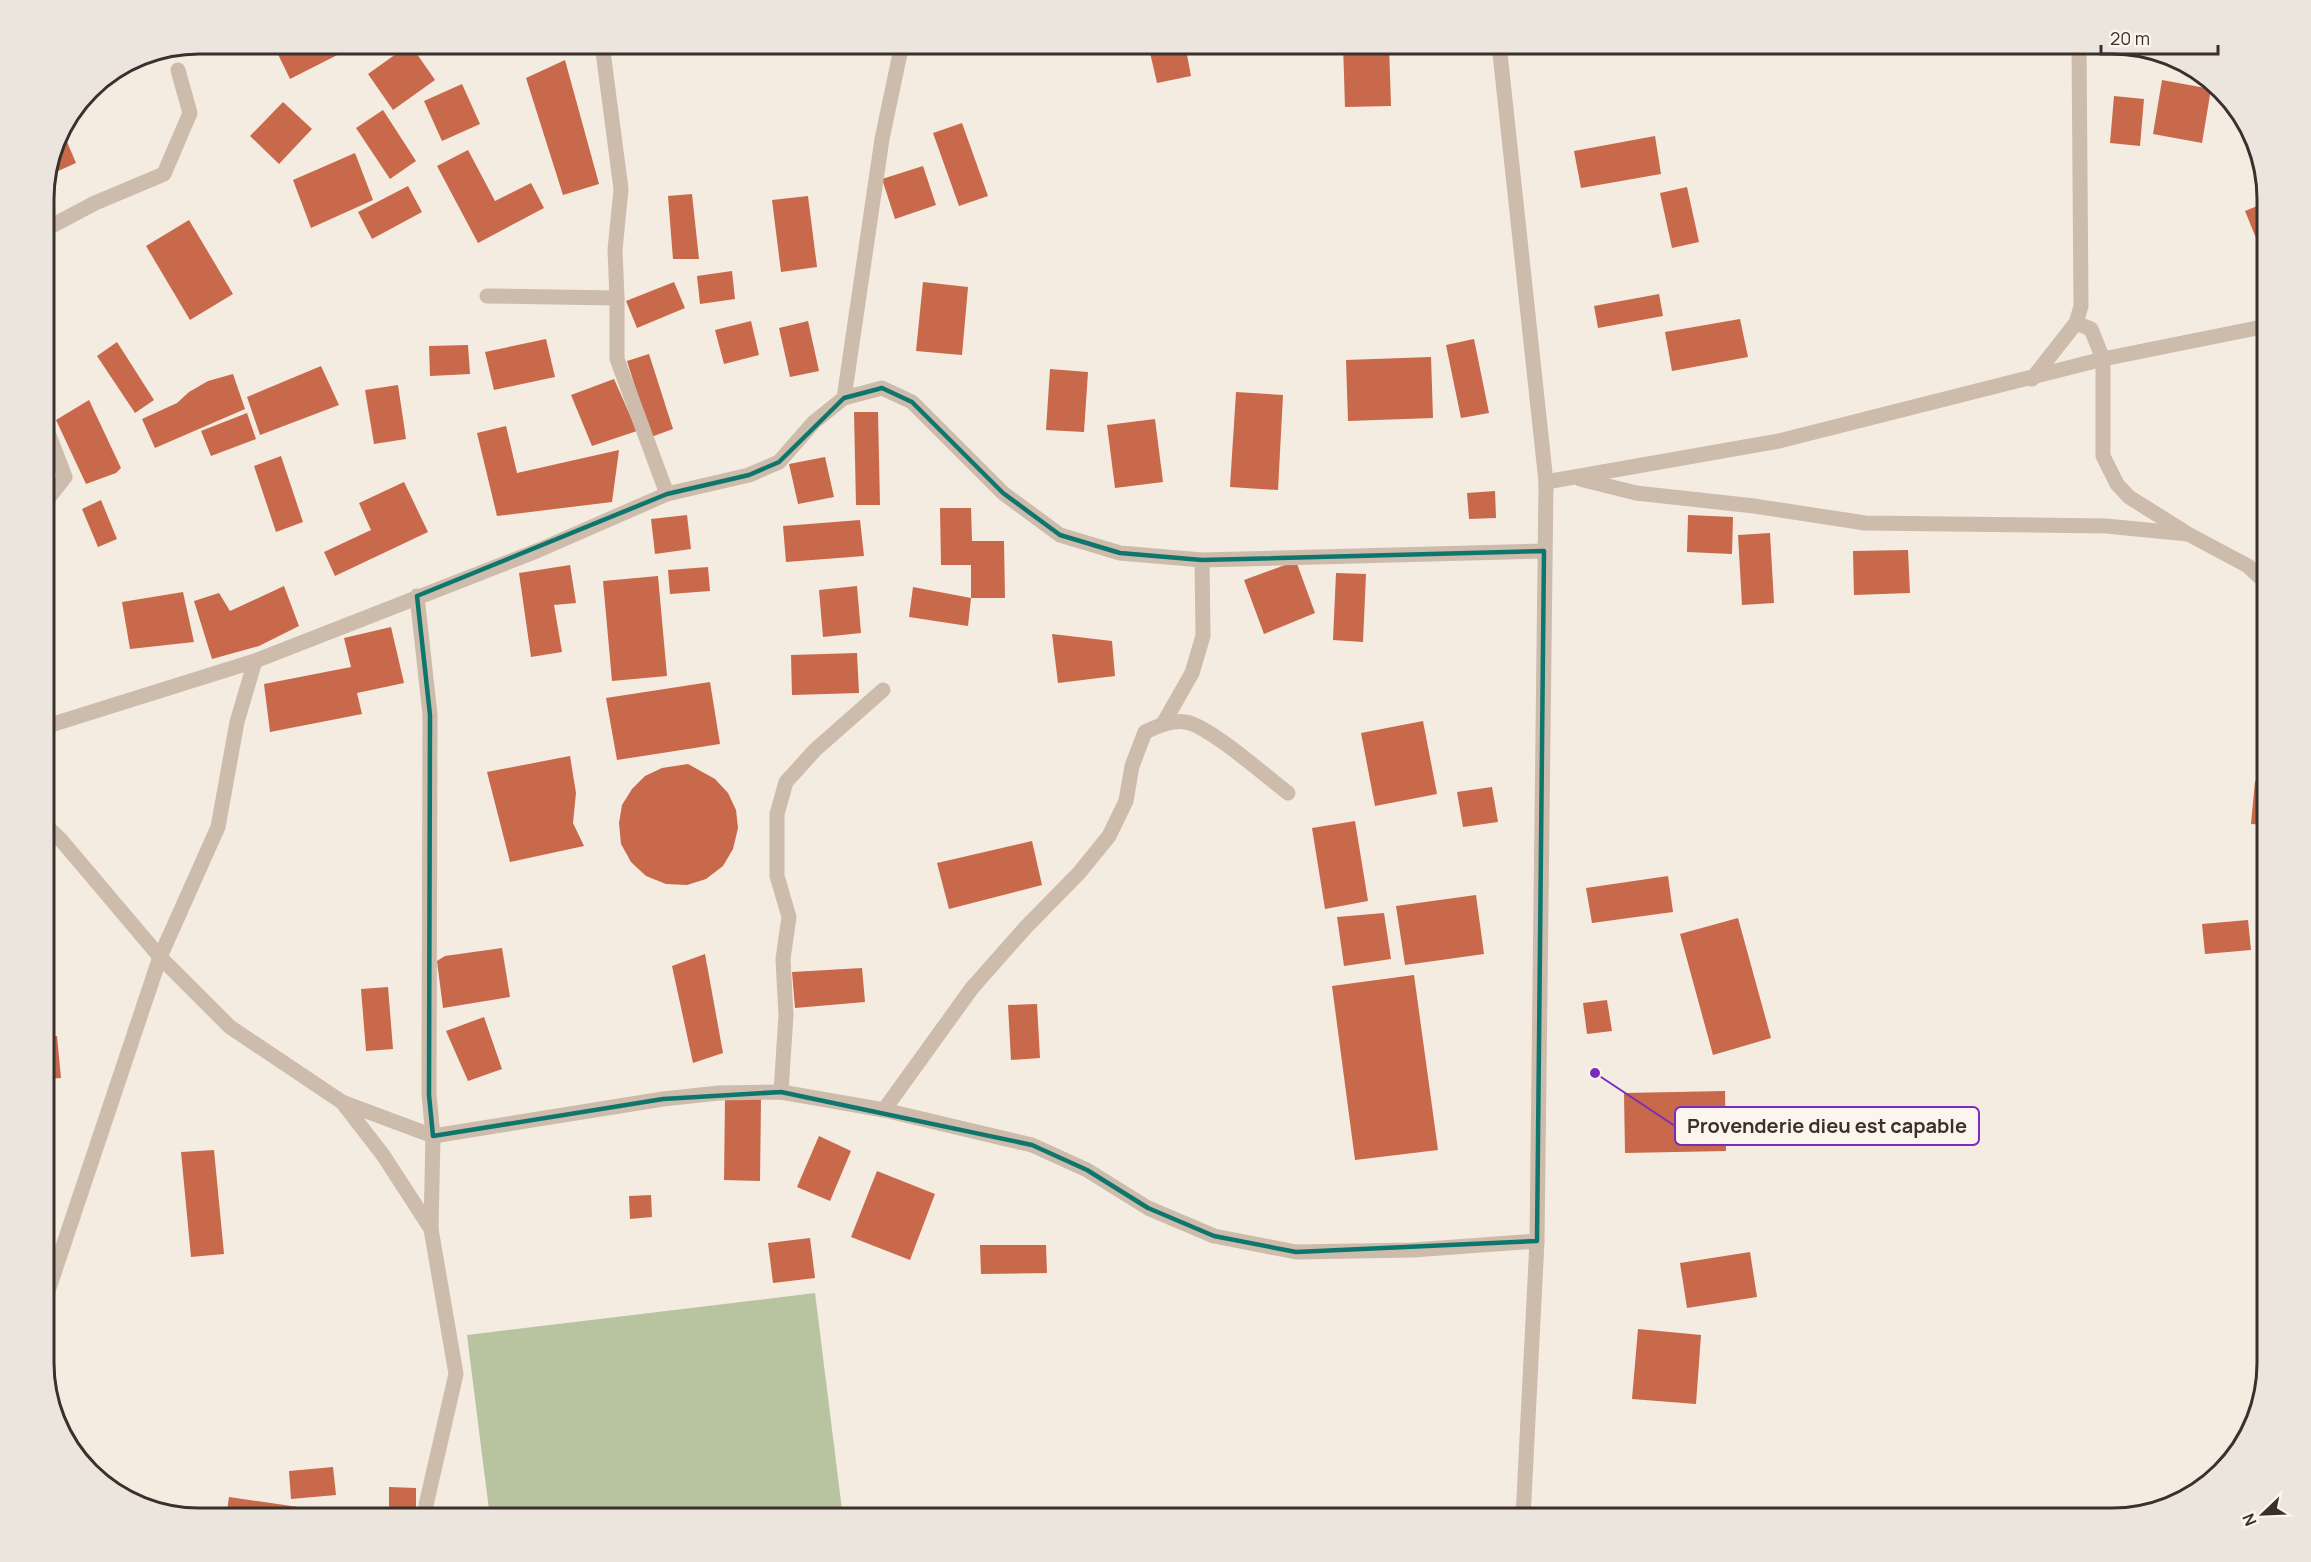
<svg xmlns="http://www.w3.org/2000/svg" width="2311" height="1562" font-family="Manrope,sans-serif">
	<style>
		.green { fill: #b8c4a0 }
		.building { fill: #c8694b }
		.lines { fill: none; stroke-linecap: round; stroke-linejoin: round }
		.street { stroke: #cdbbac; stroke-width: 15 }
		.marked { fill: none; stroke: #0f766e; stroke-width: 4.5; stroke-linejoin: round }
		.rim { fill: none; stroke: #3b302b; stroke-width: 3 }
		.leader { fill: none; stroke: #7b2cbf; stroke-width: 2 }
		.callout-dot { fill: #7b2cbf; stroke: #fbf5ee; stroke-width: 2 }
		.callout { fill: #fbf5ee; stroke: #7b2cbf; stroke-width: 2 }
		.callout-label { font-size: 20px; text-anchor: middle; font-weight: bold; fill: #3b302b }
	</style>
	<rect width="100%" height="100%" fill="#f4ebe1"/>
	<polygon class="green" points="815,1293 843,1518 490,1518 467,1335"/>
	<g class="building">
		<polygon points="273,44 359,44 290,79"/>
		<polygon points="410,44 435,80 393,110 368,74"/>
		<polygon points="1148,44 1185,44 1191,76 1157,83"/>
		<polygon points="1343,44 1389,44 1391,106 1345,107"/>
		<polygon points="1942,44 1967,44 1967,45 1943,49"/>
		<polygon points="565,60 599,184 563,195 526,78"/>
		<polygon points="2162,80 2211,89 2202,143 2153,134"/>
		<polygon points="462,84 480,124 442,141 424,101"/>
		<polygon points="2114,96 2144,99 2140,146 2110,143"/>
		<polygon points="283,102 312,129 279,164 250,136"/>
		<polygon points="383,110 416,161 390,179 356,128"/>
		<polygon points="962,123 988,196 959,206 933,133"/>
		<polygon points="62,130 76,163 47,176 56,139"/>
		<polygon points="1655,136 1661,174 1581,188 1574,151"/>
		<polygon points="468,150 495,201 531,183 544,208 478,243 437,166"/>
		<polygon points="355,153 373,200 311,228 293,180"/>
		<polygon points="923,166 936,205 895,219 882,179"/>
		<polygon points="408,186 422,212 372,239 358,212"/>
		<polygon points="1687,187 1699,242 1672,248 1660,193"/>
		<polygon points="692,194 699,259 673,259 668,196"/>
		<polygon points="808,196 817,267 781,272 772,200"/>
		<polygon points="2267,202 2267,265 2245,211"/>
		<polygon points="189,220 233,294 190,320 146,246"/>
		<polygon points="732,271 735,299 700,304 697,276"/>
		<polygon points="674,282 685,308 637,328 626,301"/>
		<polygon points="923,282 968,287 962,355 916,351"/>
		<polygon points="1659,294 1663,316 1598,328 1594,306"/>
		<polygon points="1740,319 1748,357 1672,371 1665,332"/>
		<polygon points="751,321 759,355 724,364 715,330"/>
		<polygon points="808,321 819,371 790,377 779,328"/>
		<polygon points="546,339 555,377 494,390 485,352"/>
		<polygon points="1474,339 1489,413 1461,418 1446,345"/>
		<polygon points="117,342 154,400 135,413 97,356"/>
		<polygon points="468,345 470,374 430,376 429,346"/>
		<polygon points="649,354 673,429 651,437 627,361"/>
		<polygon points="1431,357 1433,418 1348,421 1346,360"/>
		<polygon points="321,366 339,405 260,435 247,397"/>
		<polygon points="1050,369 1088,372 1084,432 1046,430"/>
		<polygon points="233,374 245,409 155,448 142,419 177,403 189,392 208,381"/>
		<polygon points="614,379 637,431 592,446 571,395"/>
		<polygon points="398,385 406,439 374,444 365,390"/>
		<polygon points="1236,392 1283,395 1278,490 1230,487"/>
		<polygon points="89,400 121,468 116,473 86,484 56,420"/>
		<polygon points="854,412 878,412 880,505 856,505"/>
		<polygon points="247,413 256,439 211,456 201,431"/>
		<polygon points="1155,419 1163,482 1115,488 1107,425"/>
		<polygon points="506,426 517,473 619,450 612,502 497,516 477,433"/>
		<polygon points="281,456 303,522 276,532 254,466"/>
		<polygon points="825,457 834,497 798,504 789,464"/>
		<polygon points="404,482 428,532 335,576 324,552 371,530 359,503"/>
		<polygon points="1495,491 1496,518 1469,519 1467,493"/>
		<polygon points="101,500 117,539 98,547 82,509"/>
		<polygon points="940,508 971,508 972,541 1004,541 1005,598 971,598 971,565 941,565"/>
		<polygon points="687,515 691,549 655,554 651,519"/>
		<polygon points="1688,515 1733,517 1732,554 1687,552"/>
		<polygon points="860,520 864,556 786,562 783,526"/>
		<polygon points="1770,533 1774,603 1742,605 1738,535"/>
		<polygon points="1908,550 1910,593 1854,595 1853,551"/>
		<polygon points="1296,561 1315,613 1264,634 1244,580"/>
		<polygon points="570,565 576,603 554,605 562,652 531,657 519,573"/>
		<polygon points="708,567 710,591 670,594 668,570"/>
		<polygon points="1336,573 1366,574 1363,642 1333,640"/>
		<polygon points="658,576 667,676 612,681 603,581"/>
		<polygon points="284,586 299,626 259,646 212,659 194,601 219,593 230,611"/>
		<polygon points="857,586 861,633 823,637 819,590"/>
		<polygon points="913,587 971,598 968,626 909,617"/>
		<polygon points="183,592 194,642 130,649 122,602"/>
		<polygon points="391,627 404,683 357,693 362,714 270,732 264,684 351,667 344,638"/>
		<polygon points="1052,634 1112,641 1115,676 1058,683"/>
		<polygon points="857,653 859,693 792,695 791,655"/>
		<polygon points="710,682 720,744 617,760 606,698"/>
		<polygon points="1423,721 1437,794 1375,806 1361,733"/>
		<polygon points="570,756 576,793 573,823 584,846 510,862 487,772"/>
		<polygon points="688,764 715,779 728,793 736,810 738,828 733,849 723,866 706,879 687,885 666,884 646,876 631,862 621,844 619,823 622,805 632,789 645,776 662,768"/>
		<polygon points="2255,781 2267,782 2267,825 2251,824"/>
		<polygon points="1492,787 1498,822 1463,827 1457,792"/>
		<polygon points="1355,821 1368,901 1325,909 1312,828"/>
		<polygon points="1032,841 1042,885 949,909 937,863"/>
		<polygon points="1668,876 1673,912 1592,923 1586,888"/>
		<polygon points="1476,895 1484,954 1405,965 1396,906"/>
		<polygon points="1384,913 1391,959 1344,966 1337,917"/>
		<polygon points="1738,918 1771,1038 1713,1055 1680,934"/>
		<polygon points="2248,920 2251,950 2205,954 2202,924"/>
		<polygon points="502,948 510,997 443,1008 437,961 445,956"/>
		<polygon points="705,954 723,1053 693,1063 672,966"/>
		<polygon points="862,968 865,1002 795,1008 792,972"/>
		<polygon points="1414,975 1438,1150 1355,1160 1332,986"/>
		<polygon points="388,987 393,1049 366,1051 361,989"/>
		<polygon points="1607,1000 1612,1031 1587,1034 1583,1003"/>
		<polygon points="1037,1004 1040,1058 1011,1060 1008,1005"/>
		<polygon points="484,1017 502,1069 468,1081 446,1031"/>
		<polygon points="57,1036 61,1078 44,1079 44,1037"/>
		<polygon points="1725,1091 1726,1151 1625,1153 1624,1093"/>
		<polygon points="725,1099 761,1099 760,1181 724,1180"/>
		<polygon points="819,1136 851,1151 830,1201 797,1187"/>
		<polygon points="214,1150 224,1254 191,1257 181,1152"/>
		<polygon points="44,1165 47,1165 49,1198 44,1198"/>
		<polygon points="877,1171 935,1194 910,1260 851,1237"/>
		<polygon points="651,1195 652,1217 630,1219 629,1196"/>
		<polygon points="810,1238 815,1278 773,1283 768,1243"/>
		<polygon points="980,1245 1046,1245 1047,1273 981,1274"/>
		<polygon points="1750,1252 1757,1297 1687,1308 1680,1263"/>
		<polygon points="1638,1329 1701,1335 1696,1404 1632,1399"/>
		<polygon points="333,1467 336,1495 291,1499 289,1471"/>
		<polygon points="389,1487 416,1488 416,1518 389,1518"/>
		<polygon points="229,1497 298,1507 296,1518 226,1518"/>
	</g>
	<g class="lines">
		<g class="street">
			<polyline points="602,44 621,189 615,250 617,298"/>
			<polyline points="1499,44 1546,482 1537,1241 1523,1518"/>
			<polyline points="44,230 95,203 164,174 190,113 178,70"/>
			<polyline points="2076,323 2091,329 2103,359 2103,456 2117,484 2129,497 2185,532"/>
			<polyline points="2032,379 2076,323 2081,306 2079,44"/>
			<polyline points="844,398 882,139 902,44"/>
			<polyline points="44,422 65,477 44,504"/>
			<polyline points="1580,479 1636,493 1754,506 1865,523 2106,526 2188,534 2248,566 2267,584"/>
			<polyline points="1546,482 1779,441 2103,359 2267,326"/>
			<polyline points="667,494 749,475 779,462 814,422 844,398 882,388 912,402 1003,493 1060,535 1120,553 1202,560 1544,551"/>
			<polyline points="417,596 430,715 429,1095 433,1136 431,1229 456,1374 426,1505 426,1518"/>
			<polyline points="1163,724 1192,673 1203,636 1202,560"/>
			<polyline points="44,727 255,661 539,550 667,494 617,359 617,298 487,296"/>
			<polyline points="44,824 61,840 160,957 230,1027 342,1102 383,1155 431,1229"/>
			<polyline points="781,1092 786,1015 783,959 789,917 777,876 777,814 786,782 815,750 883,690"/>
			<polyline points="342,1102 433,1136 663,1099 719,1093 781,1092 884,1110 1032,1145 1087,1170 1148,1208 1214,1236 1296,1252 1413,1250 1537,1241"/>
			<path d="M884,1110L972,988L1026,927L1079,873L1109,836L1126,801L1132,766L1145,732C1158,726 1171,720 1185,722C1207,724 1268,778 1288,793"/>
			<polyline points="44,1303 160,957 218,827 237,722 255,661"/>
		</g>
	</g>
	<path class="marked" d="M882,388L912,402L1003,493L1060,535L1120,553L1202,560L1544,551L1537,1241L1296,1252L1214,1236L1148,1208L1087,1170L1032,1145L781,1092L663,1099L433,1136L429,1095L430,715L417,596L667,494L749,475L779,462L844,398Z"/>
	<path d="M0 0H2311V1562H0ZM199 54H2112A145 145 0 0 1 2257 199V1363A145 145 0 0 1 2112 1508H199A145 145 0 0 1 54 1363V199A145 145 0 0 1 199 54Z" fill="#ece5de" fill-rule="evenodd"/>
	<path class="rim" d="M199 54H2112A145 145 0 0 1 2257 199V1363A145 145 0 0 1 2112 1508H199A145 145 0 0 1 54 1363V199A145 145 0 0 1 199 54Z"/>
	<path class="leader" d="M1595 1073L1675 1126"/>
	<circle class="callout-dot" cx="1595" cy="1073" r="6"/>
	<rect class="callout" x="1675" y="1107" width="304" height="38" rx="6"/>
	<g class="callout-label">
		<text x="1827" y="1133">Provenderie dieu est capable</text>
	</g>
	<g transform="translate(2263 1514) rotate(247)" stroke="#fbf5ee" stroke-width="4.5" paint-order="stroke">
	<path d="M0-4.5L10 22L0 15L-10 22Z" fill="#3b302b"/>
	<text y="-9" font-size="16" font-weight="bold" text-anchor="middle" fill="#3b302b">N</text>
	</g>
	<path d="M2101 45v9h117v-9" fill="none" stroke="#3b302b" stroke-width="3"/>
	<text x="2110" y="45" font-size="18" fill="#3b302b" stroke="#fbf5ee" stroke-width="4.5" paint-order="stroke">20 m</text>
</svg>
